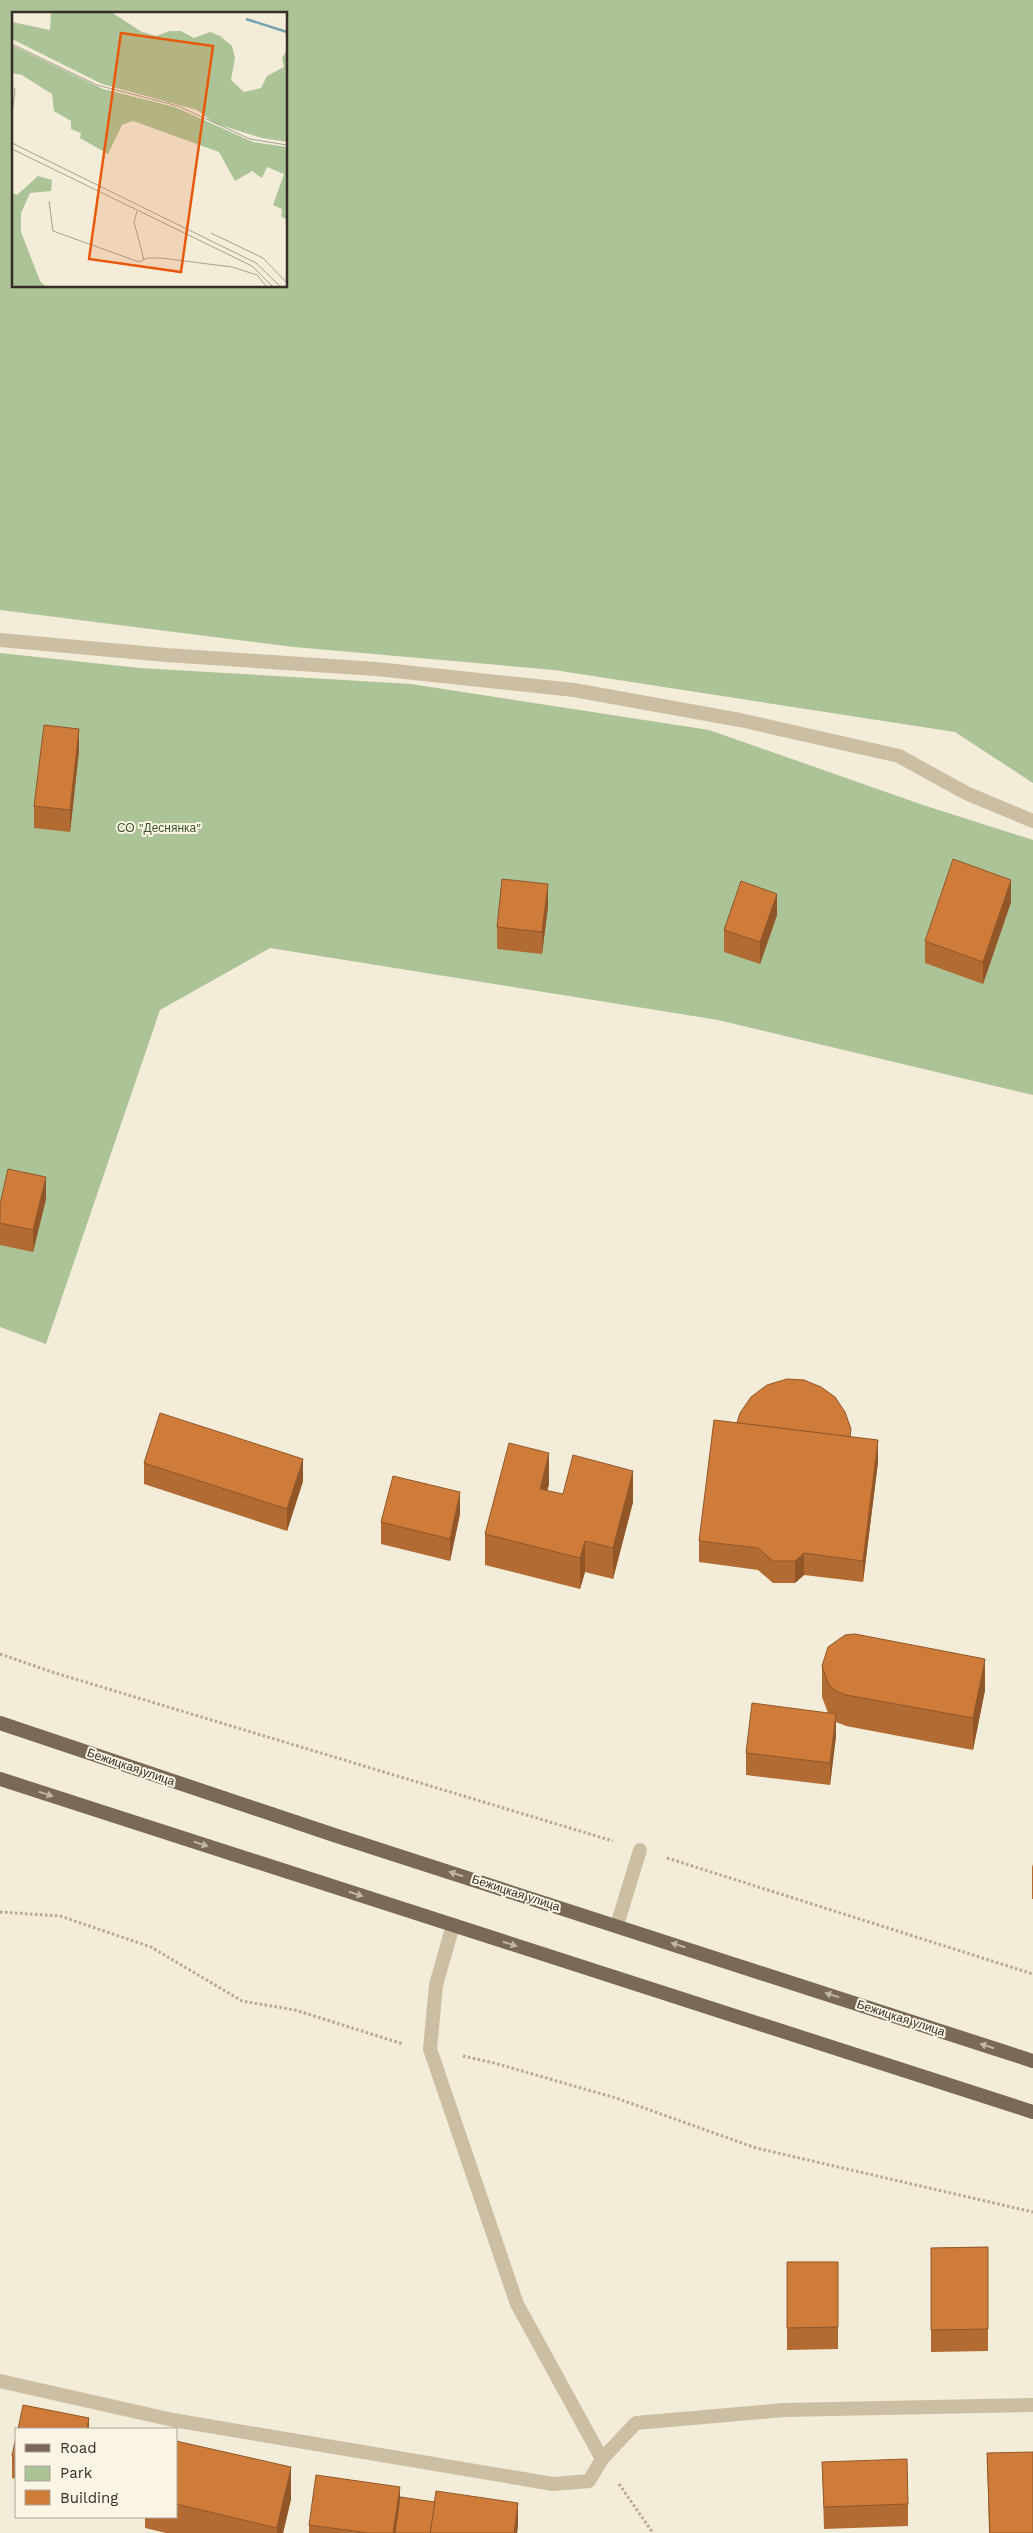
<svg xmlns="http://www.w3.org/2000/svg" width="1033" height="2533" font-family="'Work Sans',sans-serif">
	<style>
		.green { fill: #abc397; fill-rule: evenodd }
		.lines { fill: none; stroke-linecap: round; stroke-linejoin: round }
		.path { stroke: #b8a88e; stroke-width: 3; stroke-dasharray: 2.5 2.5; stroke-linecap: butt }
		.service { stroke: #ccbea3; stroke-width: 14 }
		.minor { stroke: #ccbea3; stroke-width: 14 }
		.primary { stroke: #7a6956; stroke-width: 14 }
		.wall { fill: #b26b33 }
		.shaded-wall { fill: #915729 }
		.building { fill: #cf7c3b; stroke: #915729 }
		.oneway { fill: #c0b6a5 }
		.labels { text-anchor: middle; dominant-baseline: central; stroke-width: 4; stroke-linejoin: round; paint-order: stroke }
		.park-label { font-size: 12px; fill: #3c5628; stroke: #faf5e5 }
		.street-label { font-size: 12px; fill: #362e26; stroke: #faf5e5 }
		.inset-river { fill: none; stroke: #75a3b2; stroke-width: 2.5 }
		.inset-road { fill: none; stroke: #a7a091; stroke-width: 1 }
		.view { fill: #e8590c; fill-opacity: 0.15; stroke: #e8590c; stroke-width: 2.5 }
		.inset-edge { fill: none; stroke: #362e26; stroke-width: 2.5 }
	</style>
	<rect width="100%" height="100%" fill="#f3ecd8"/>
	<g class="green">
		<path d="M0,0H1033V783L955,732L554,670L294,647L0,610ZM14,14H286V286H14Z"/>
		<polygon points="0,653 140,668 411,684 709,730 923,805 1033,840 1033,1095 718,1020 270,948 160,1010 46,1344 0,1327"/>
	</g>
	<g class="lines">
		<g class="path">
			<polyline points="0,1654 52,1672 613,1841"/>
			<polyline points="667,1858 1033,1974"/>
			<polyline points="0,1912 60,1916 151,1947 242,2001 295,2010 403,2044"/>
			<polyline points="463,2056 494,2063 616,2098 756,2148 1033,2212"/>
			<polyline points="619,2484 653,2533"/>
		</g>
		<g class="service">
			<polyline points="0,640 166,655 376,669 574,690 740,720 899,756 966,793 1033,821"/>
			<polyline points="617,1925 640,1850"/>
			<polyline points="0,2381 173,2420 553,2484 589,2481 602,2459"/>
		</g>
		<polyline class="minor" points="453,1925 436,1985 430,2049 517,2304 602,2459 636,2423 784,2410 1033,2405"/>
		<g class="primary">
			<polyline points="0,1723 334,1835 1033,2061"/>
			<polyline points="0,1779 1033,2112"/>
		</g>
	</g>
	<g class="wall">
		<polygon points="79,751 70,832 34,828 34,806"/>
		<polygon points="1011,902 983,984 925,963 925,941"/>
		<polygon points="548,906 542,954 497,949 497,927"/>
		<polygon points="777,915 760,964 724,952 724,930"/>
		<polygon points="46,1199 33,1252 0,1245 0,1204"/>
		<polygon points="737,1423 851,1437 878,1462 863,1582 804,1575 795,1583 773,1583 758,1570 699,1562 699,1541"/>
		<polygon points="144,1463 303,1481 287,1531 144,1484"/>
		<polygon points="549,1484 547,1491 563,1494 633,1502 613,1579 585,1572 580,1589 485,1565 485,1534"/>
		<polygon points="460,1514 450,1561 381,1544 381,1522"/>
		<polygon points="822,1666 985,1690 973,1750 846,1726 836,1722 836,1736 830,1785 746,1775 746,1753 828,1713 822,1697"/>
		<polygon points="1033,1864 1033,1899 1032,1899 1032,1867"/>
		<polygon points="988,2247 988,2351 931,2352 931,2248"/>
		<polygon points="787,2262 838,2262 838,2349 787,2350"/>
		<polygon points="16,2437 16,2479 12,2478 12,2456"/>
		<polygon points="176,2441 291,2499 283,2533 166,2533 145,2528 145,2517 176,2517"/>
		<polygon points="987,2453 1033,2533 989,2533"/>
		<polygon points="822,2462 908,2504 908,2526 824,2529"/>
		<polygon points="400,2497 518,2525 517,2533 309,2533 309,2525"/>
	</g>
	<g class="shaded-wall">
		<polygon points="79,729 79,751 70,832 70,810"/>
		<polygon points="1011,880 1011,902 983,984 983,962"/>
		<polygon points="548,884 548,906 542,954 542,932"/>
		<polygon points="777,894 777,915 760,964 760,942"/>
		<polygon points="46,1177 46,1199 33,1252 33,1230"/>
		<polygon points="878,1440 878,1462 863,1582 863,1561"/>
		<polygon points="549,1453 549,1484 540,1520 540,1489"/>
		<polygon points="303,1459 303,1481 287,1531 287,1509"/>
		<polygon points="633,1471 633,1502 613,1579 613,1548"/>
		<polygon points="460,1492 460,1514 450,1561 450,1539"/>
		<polygon points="585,1541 585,1572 580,1589 580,1558"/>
		<polygon points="804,1553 804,1575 795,1583 795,1561"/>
		<polygon points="985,1659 985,1690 973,1750 973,1718"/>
		<polygon points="836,1714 836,1736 830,1785 830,1763"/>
		<polygon points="89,2418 89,2429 87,2429"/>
		<polygon points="291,2467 291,2499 283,2533 277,2533 277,2528"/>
		<polygon points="400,2487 400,2509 397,2533 393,2533"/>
		<polygon points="518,2503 518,2525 517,2533 514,2533"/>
	</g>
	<g class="building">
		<polygon points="44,725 79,729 70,810 34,806"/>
		<polygon points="953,859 1011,880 983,962 925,941"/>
		<polygon points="502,879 548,884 542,932 497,927"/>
		<polygon points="741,881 777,894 760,942 724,930"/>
		<polygon points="8,1169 46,1177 33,1230 0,1223 0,1204"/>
		<polygon points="787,1379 804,1380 821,1387 835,1397 845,1412 851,1429 850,1437 737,1423 740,1413 751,1397 767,1385"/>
		<polygon points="160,1413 303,1459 287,1509 144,1463"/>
		<polygon points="714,1420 878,1440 863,1561 804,1553 795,1561 773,1561 758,1548 699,1541"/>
		<polygon points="509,1443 549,1453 540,1489 563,1494 573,1455 633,1471 613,1548 585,1541 580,1558 485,1534"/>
		<polygon points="393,1476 460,1492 450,1539 381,1522"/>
		<polygon points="855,1634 985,1659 973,1718 846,1695 836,1691 829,1685 822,1666 828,1647 845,1635"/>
		<polygon points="752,1703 836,1714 830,1763 746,1753"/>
		<polygon points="988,2247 988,2329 931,2330 931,2248"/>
		<polygon points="787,2262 838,2262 838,2327 787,2328"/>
		<polygon points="23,2405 89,2418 87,2429 18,2429"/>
		<polygon points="16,2437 16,2457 12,2456"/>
		<polygon points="176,2441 291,2467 277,2528 176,2504"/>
		<polygon points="1033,2452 1033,2533 990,2533 987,2453"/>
		<polygon points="907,2459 908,2504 824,2507 822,2462"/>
		<polygon points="316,2475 400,2487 393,2533 369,2533 309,2525"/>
		<polygon points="436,2491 518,2503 514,2533 430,2533"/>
		<polygon points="400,2497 435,2502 430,2533 395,2533"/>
	</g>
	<defs><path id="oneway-solid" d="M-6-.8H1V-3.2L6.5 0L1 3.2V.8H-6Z" transform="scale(1.25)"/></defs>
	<g class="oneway">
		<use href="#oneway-solid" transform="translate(46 1794) rotate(18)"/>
		<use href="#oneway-solid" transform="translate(201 1844) rotate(18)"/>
		<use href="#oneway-solid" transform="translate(456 1874) rotate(-162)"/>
		<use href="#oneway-solid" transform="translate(356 1894) rotate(18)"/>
		<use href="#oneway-solid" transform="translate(510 1944) rotate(18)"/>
		<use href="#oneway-solid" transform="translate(678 1945) rotate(-162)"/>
		<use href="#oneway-solid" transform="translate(832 1995) rotate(-162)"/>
		<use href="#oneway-solid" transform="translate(987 2046) rotate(-162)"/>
	</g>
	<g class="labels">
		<g class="park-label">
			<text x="159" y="828">СО "Деснянка"</text>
		</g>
		<g class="street-label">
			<text transform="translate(131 1767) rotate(19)">Бежицкая улица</text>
			<text transform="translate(516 1893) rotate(18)">Бежицкая улица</text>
			<text transform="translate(901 2018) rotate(18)">Бежицкая улица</text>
		</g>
	</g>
	<g transform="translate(12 12)">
		<rect width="275" height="275" fill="#f3ecd8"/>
		<path d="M39,0H99L130,20L144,24L158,19H169L182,26L198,20L208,24L220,34L223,46L219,68L232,80L249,76L255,64L272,55L270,46L275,38V130L250,126L202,111L185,98L90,72L0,27V10L38,18ZM0,33L91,77L163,95L241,130L275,135V208L269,204L270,197L261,193L272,162L255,155L250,166L240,159L223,169L207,140L121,109L110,113L96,142L68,126L69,121L59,117V109L42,99L40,82L10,63L0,61ZM26,164L40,168L39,179L18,181L9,201V220L28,269L34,275H0V181L5,183Z" fill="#abc397"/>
		<path class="inset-river" d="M234,7L275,20"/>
		<path class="inset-road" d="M0,32L85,73L166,94L238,127L275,133M0,75L3,77L0,103M0,131L244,251L269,275M0,137L240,254L261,275M37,189L41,219L127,250L135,246H149L220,255L245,263L255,275M125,199L122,210L132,248M199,221L251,246L275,271"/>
		<path class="view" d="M109,21L201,34L169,260L77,247Z"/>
		<rect width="275" height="275" class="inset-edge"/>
	</g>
	<rect x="15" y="2428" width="162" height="90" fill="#faf5e5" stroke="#aca599"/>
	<rect x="25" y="2444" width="25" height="8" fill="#7a6956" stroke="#aca599"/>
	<text x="60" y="2453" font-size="15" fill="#362e26">Road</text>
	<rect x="25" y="2466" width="25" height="15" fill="#abc397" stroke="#aca599"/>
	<text x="60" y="2478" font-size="15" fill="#362e26">Park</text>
	<rect x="25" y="2490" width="25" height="15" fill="#cf7c3b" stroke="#aca599"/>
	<text x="60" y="2503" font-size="15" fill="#362e26">Building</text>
</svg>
